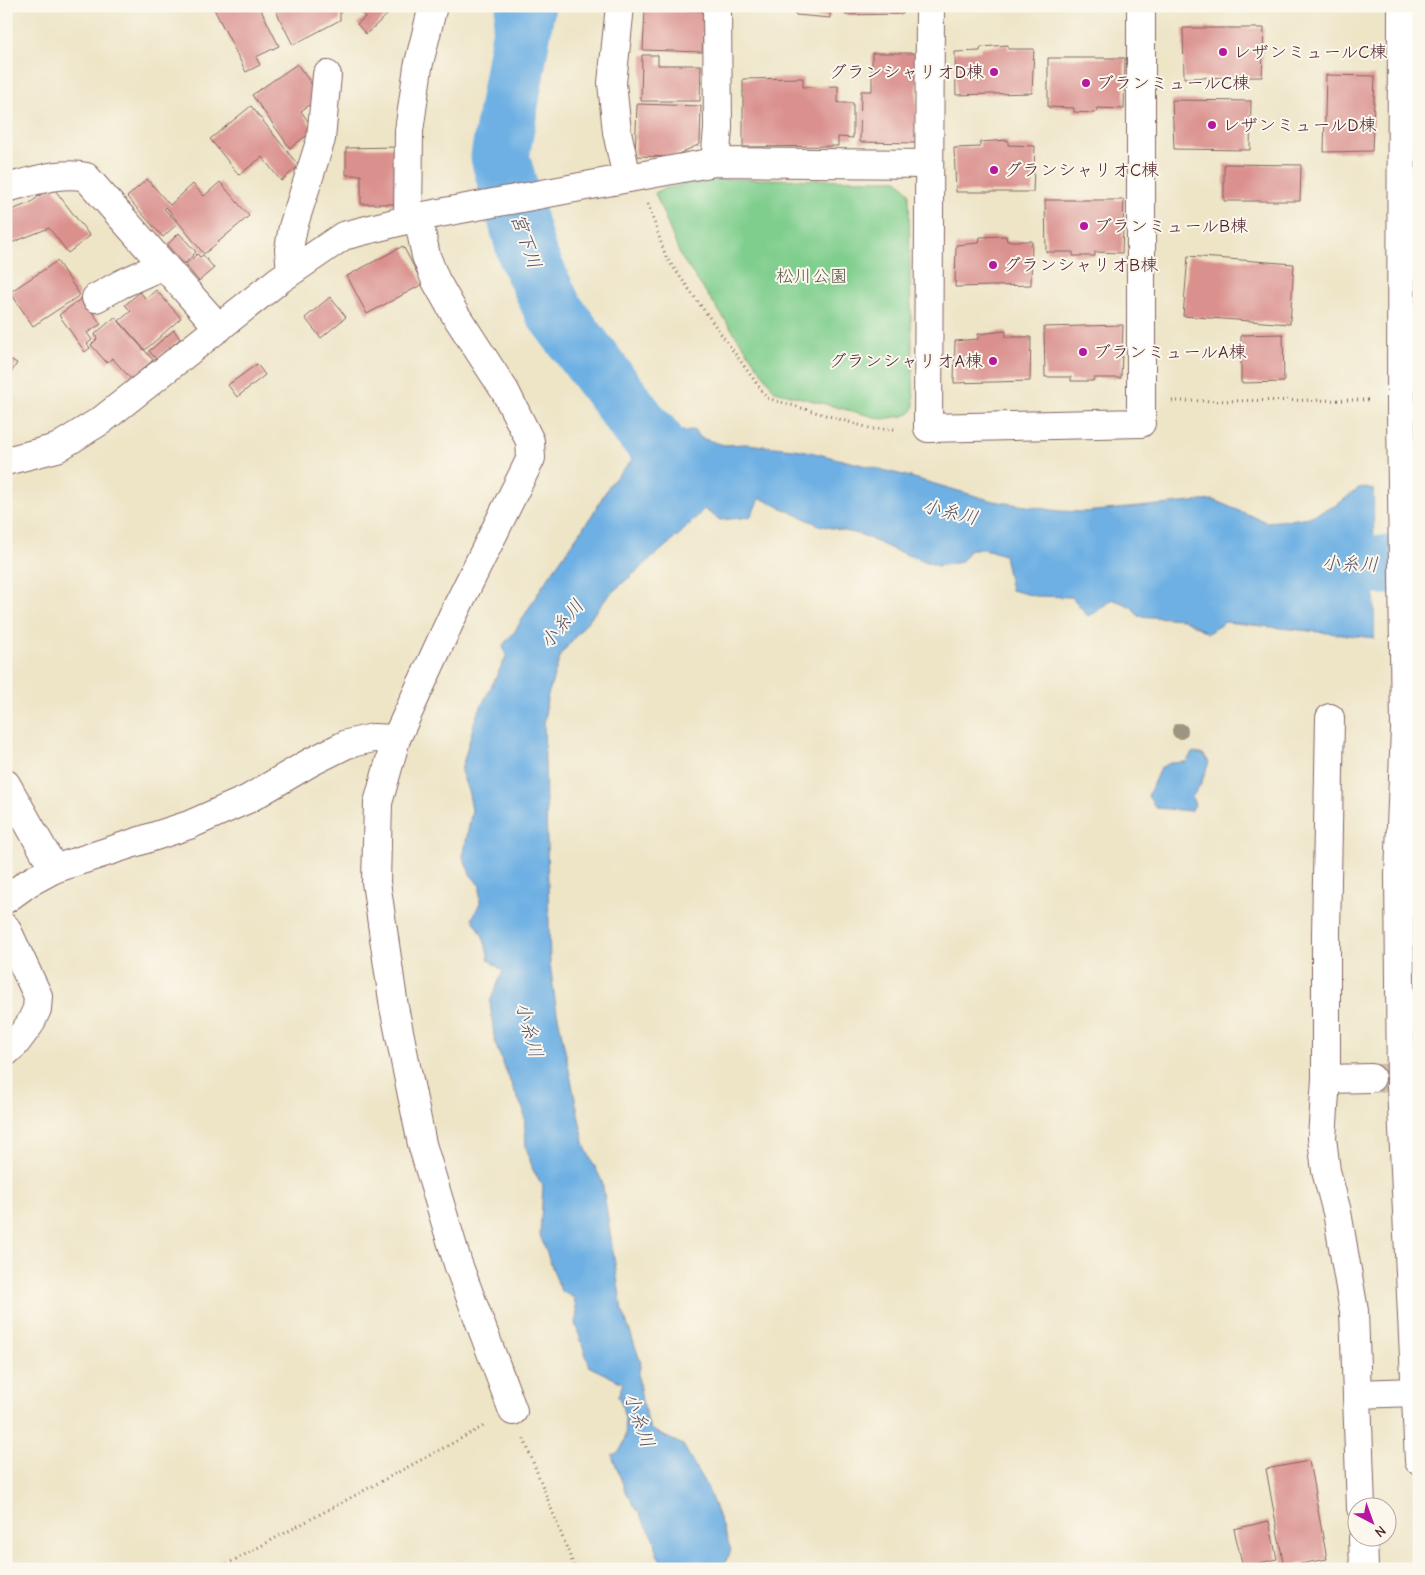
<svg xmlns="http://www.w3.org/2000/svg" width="1425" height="1575" font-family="'Comic Neue','Klee One',sans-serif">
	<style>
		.green { fill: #7fce8d; stroke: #64765c }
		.water { fill: #6eb0e3; stroke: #5c6887 }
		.pier { fill: #eee5c7 }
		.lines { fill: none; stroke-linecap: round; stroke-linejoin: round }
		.river { stroke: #6eb0e3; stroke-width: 59 }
		.building { fill: #da908d }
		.minor-tunnel { stroke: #cdbda8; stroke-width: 28; stroke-dasharray: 28 14; stroke-linecap: butt }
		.minor-casing { stroke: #836462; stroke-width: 30 }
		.highway-casing { stroke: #836462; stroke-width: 30 }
		.path { stroke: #836462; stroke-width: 3; stroke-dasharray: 1 4; stroke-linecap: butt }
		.minor { stroke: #fff; stroke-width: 28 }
		.highway { stroke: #fff; stroke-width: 28 }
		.tree { fill: #9d9581 }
		.poi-dot { fill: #b5179e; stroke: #fbf7ec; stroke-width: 2 }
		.labels { text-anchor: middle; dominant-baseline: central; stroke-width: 4; stroke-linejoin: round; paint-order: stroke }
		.poi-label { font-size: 18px; fill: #4a1f2b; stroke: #fbf7ec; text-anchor: start }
		.park-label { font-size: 18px; fill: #5a5448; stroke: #fbf7ec }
		.water-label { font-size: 19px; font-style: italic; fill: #57526b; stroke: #fbf7ec }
	</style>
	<rect width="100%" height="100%" fill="#fbf7ec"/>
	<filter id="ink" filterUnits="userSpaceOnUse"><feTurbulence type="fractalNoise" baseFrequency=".02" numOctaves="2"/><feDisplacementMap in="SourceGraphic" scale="10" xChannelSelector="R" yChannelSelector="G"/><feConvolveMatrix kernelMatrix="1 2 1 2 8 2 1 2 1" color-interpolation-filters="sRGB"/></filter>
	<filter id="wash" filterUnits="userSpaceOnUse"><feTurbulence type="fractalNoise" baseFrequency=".0096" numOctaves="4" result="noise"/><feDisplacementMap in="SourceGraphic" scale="20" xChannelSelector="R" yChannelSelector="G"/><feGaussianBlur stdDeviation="1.12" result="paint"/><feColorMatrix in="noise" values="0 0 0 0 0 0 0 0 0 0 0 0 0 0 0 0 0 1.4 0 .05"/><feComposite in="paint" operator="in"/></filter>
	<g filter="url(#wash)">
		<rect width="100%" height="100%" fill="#eee5c7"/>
		<polygon class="green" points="715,179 898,180 909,192 910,279 914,407 911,413 904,416 882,419 775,391 681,257 655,193 662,189"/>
		<g class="water">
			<path d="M604,384H617L642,397L652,407L657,423L660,438L679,431L694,430L701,438L724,445L746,444L802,450L907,476L993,501L1059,511L1084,512L1213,500L1266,522L1290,520L1309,517L1337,505L1360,487L1374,490L1375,638L1225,622L1208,633L1183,619L1138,616L1132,607L1112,599L1095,613L1088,616L1072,597L1035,596L1011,590L1004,555L985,549H970L961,562L938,566L894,550L862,535L819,525L760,498L750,517L720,520L704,509L681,533L610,594L561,654L547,698L544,725L550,964L556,1007L585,1147L602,1181L622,1309L641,1363L638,1375L642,1401L650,1429L683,1445L708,1489L731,1550L725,1563L728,1569H666L657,1554L655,1540L625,1490L612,1455C615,1454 617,1453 619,1451C630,1440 625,1408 618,1396L623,1383L590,1367L575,1323L577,1314L574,1298L561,1291L540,1235L543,1186L533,1170L526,1147L524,1111L512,1086L495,1043L490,1002L503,971L489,960C486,944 483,932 472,919L480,903V886L470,874L463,857L472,810L469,794L461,771L476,717L506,657L503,645L515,631L541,588L592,515L610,484L635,457L646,448C641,427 628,416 612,402V395Z"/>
			<polygon points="1193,752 1204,755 1209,762 1201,784 1192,797 1195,805 1191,811 1156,808 1148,796 1160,768 1170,763 1186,762"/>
		</g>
		<polygon class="pier" points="1374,488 1377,490 1377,638 1375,640"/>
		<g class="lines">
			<g class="river">
				<polyline points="526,6 500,157 527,254 554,311 639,424 655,442 658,448"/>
				<polyline points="1294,563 1419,566"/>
			</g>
		</g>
		<g id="blocks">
			<g class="building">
				<polygon points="215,6 259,6 279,46 256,57 260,65 246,72 213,7"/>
				<polygon points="275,6 340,6 340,20 293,45 277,13"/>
				<polygon points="356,6 397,6 366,34 357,24 365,17"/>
				<polygon points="792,6 830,6 830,18 796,15"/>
				<polygon points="845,6 903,6 903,14 845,15"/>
				<polygon points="645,9 704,11 702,52 643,50"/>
				<polygon points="1183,28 1264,28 1262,77 1184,78"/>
				<polygon points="1008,45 1008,49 1034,49 1032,93 956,95 955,52 980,51 981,47"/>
				<polygon points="872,53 917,53 916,143 860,142 861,91 872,91"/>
				<polygon points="642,55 658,55 658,65 701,65 700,101 641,101"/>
				<polygon points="1048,58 1125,58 1124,109 1097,108 1096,113 1074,112 1074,108 1048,107"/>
				<polygon points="297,64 321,97 301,111 314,130 290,148 252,95"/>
				<polygon points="1326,75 1375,76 1372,151 1324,152"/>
				<polygon points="803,78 803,87 838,86 838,103 853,103 853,138 838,137 838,146 743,147 743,79"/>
				<polygon points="1172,100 1251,101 1250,150 1174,149"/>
				<polygon points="637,104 701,106 700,144 672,157 635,156"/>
				<polygon points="251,106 299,166 281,181 262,157 239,175 210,139"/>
				<polygon points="1008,140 1008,145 1035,146 1033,192 956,192 954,148 980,147 980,142"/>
				<polygon points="396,147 397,204 361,204 361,175 346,175 346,148"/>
				<polygon points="1224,164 1301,165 1300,201 1224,201"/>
				<polygon points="147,179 170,205 193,184 204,196 220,182 249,216 204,254 166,207 164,209 178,223 163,237 127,197"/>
				<polygon points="52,186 90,236 68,253 49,228 6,245 6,212 30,203"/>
				<polygon points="1045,200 1124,200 1122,253 1095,252 1095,256 1073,256 1073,252 1046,252"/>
				<polygon points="179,233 196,252 184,264 167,245"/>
				<polygon points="1006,236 1007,241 1032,241 1031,285 955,287 956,245 979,243 980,237"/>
				<polygon points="403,246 423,284 367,314 347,276"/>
				<polygon points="197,254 200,257 203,255 214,268 199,281 185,265"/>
				<polygon points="1188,256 1294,264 1290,324 1183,316"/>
				<polygon points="57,261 80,295 33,326 10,292"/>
				<polygon points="156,290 181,318 145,350 119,321 131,311 125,305 140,292 146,299"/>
				<polygon points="330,297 346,317 321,338 305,318"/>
				<polygon points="82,298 101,324 87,333 92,340 87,344 90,348 85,352 59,315"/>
				<polygon points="115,317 153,360 131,379 112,358 107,363 91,345 97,339 95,334"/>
				<polygon points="1123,325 1121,378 1094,378 1093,381 1071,381 1071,377 1045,377 1044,327"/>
				<polygon points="174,330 180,339 156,359 149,351"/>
				<polygon points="1006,331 1006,337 1031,337 1030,381 954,383 955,341 978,339 978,334"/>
				<polygon points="1283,334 1284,382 1241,383 1241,335"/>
				<polygon points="6,357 17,363 6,381"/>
				<polygon points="257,364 265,375 237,397 228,385"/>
				<polygon points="1309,1461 1327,1559 1284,1567 1266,1469"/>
				<polygon points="1269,1521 1277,1559 1243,1567 1234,1529"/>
			</g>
		</g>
	</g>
	<g filter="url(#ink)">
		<use href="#blocks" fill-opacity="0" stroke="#836462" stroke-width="1"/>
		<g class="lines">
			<polyline class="minor-tunnel" points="1371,1078 1419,1077"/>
			<defs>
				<g id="minor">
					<polyline points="620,6 612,83 617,132 627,178"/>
					<polyline points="930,6 928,428 1141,423 1141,6"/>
					<polyline points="715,162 718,129 717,6"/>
					<path d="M6,188C32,182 59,171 86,177L219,328"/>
					<polyline points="418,217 426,256 436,281 453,311 505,391 530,441 531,458 452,617 396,739 378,803 376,882 394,1007 422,1144 458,1264 513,1411"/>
					<polyline points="408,220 409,131 418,67 433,6"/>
					<polyline points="291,271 289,249 293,227 321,139 327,75"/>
					<polyline points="96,298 121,284 163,265"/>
					<polyline points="6,461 57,448 102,420 279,280 343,236 418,217 715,162 929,164"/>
					<polyline points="1330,718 1326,934 1326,1079 1322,1138 1326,1171 1337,1212 1354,1311 1361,1508"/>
					<polyline points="6,784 54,869"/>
					<polyline points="6,899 28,883 54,869 189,825 248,799 311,762 347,744 373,738 396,739"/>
					<polyline points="6,928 38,996 37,1009 30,1024 15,1044 6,1052"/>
					<polyline points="1326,1079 1371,1078"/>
					<polyline points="1357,1394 1415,1392"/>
					<polyline points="1363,1538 1364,1569"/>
				</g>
				<polyline id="highway" points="1402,6 1401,410 1405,729 1399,875 1401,1087 1419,1461"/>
			</defs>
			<use href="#minor" class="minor-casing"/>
			<use href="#highway" class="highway-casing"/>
			<g class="path">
				<polyline points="648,204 666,257 767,398 873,429 897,429"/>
				<polyline points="1172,401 1371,400"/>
				<polyline points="524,1439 575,1569"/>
				<polyline points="218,1569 486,1425"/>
			</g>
			<use href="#minor" class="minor"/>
			<use href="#highway" class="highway"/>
		</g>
		<circle class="tree" cx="1180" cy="731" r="8"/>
	</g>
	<g class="poi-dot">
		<circle cx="1223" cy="52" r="5"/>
		<circle cx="994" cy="72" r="5"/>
		<circle cx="1086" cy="83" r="5"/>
		<circle cx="1212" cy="125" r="5"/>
		<circle cx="994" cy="170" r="5"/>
		<circle cx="1084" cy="226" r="5"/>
		<circle cx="993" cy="265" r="5"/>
		<circle cx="1083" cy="352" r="5"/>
		<circle cx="993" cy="361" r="5"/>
	</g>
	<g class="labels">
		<g class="poi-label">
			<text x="1233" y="52">レザンミュールC棟</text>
			<text x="984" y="72" text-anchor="end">グランシャリオD棟</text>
			<text x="1096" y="83">ブランミュールC棟</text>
			<text x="1222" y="125">レザンミュールD棟</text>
			<text x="1004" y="170">グランシャリオC棟</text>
			<text x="1094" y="226">ブランミュールB棟</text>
			<text x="1003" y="265">グランシャリオB棟</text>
			<text x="1093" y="352">ブランミュールA棟</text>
			<text x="983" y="361" text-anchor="end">グランシャリオA棟</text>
		</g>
		<g class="park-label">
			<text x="812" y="276">松川公園</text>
		</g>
		<g class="water-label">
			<text transform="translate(526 241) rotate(71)">宮下川</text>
			<text transform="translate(950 512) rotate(14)">小糸川</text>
			<text transform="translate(1350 564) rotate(2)">小糸川</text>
			<text transform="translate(562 624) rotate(-51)">小糸川</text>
			<text transform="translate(529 1030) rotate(75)">小糸川</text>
			<text transform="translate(639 1420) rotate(71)">小糸川</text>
		</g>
	</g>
	<rect width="1425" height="1575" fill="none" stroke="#fbf7ec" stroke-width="25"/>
	<g transform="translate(1372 1522) rotate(139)"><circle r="24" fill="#fbf7ec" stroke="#b4a19f"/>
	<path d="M0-4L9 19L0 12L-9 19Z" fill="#b5179e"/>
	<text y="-8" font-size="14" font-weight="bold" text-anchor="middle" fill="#4a1f2b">N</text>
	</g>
</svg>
